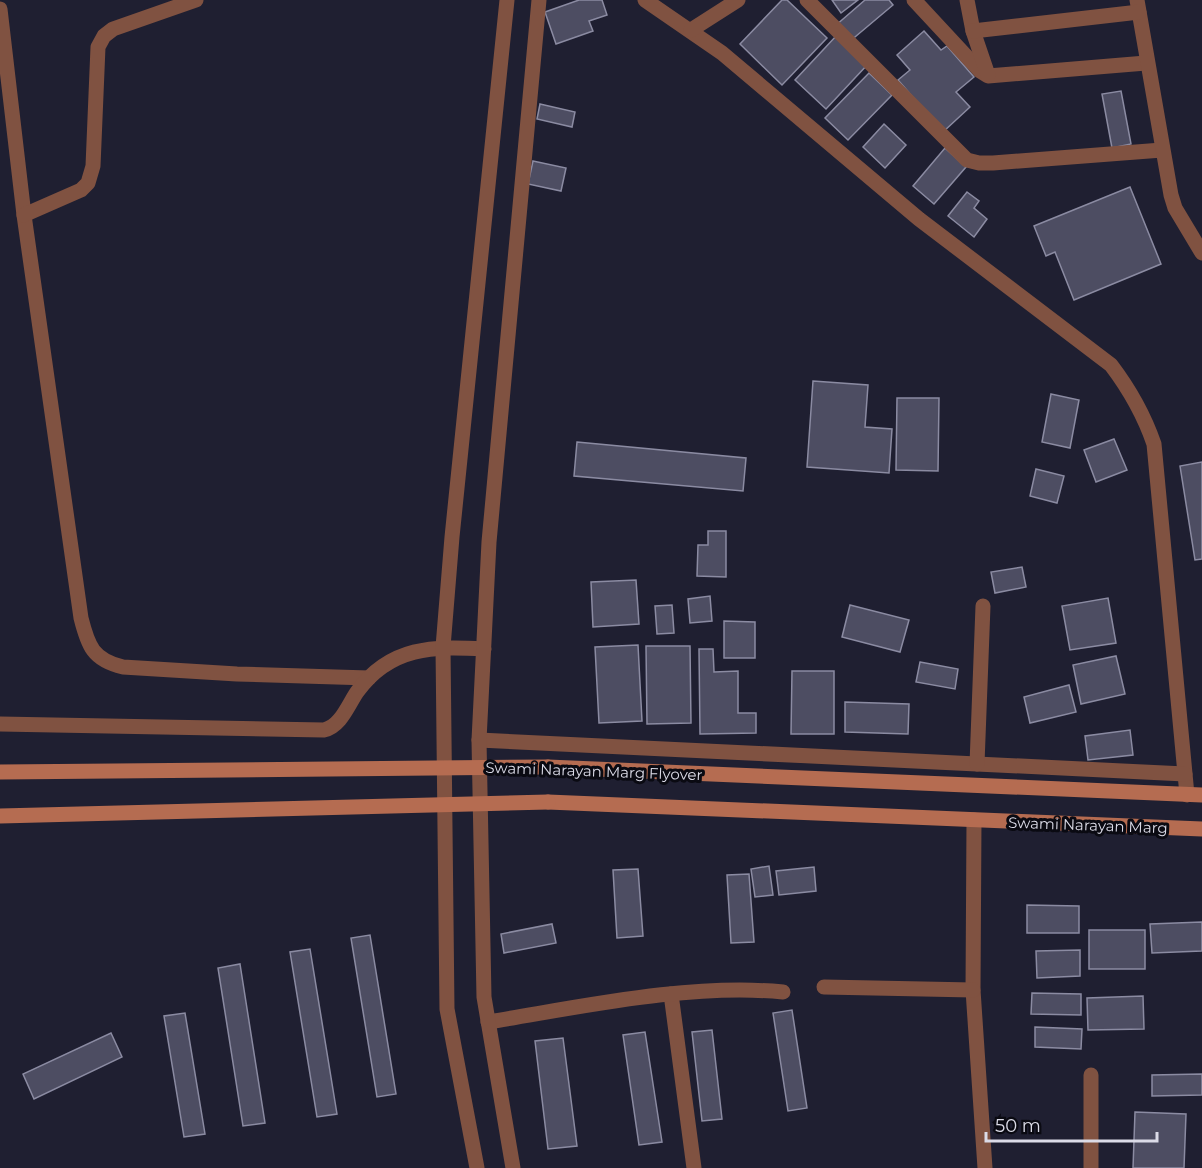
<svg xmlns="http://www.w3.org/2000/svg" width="1202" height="1168" font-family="Montserrat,sans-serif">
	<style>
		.building { fill: #4d4d62; stroke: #8b8ba2; stroke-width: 1.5 }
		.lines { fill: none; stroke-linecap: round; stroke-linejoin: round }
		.minor { stroke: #805241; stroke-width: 15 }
		.tertiary { stroke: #805241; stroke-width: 15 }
		.secondary { stroke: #b56c51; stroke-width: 15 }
		.secondary-bridge { stroke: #b56c51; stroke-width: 15 }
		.labels { text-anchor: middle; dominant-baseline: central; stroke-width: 6; stroke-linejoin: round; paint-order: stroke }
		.street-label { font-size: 15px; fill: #dbdbe7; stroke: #0a0a12 }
	</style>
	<rect width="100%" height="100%" fill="#1f1f31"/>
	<g class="building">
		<polygon points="579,0 602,0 607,15 589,21 593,31 556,44 545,12"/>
		<polygon points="782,0 787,0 827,38 782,85 740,44"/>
		<polygon points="832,0 858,0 841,13"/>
		<polygon points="865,0 889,0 893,5 849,42 835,26"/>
		<polygon points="924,31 941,50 947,46 974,77 956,92 970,107 943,132 898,80 910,70 897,55"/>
		<polygon points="837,35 868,64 826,109 795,80"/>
		<polygon points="869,73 892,95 848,140 825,118"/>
		<polygon points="1121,91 1131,144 1112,148 1102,94"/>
		<polygon points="540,104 575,112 572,127 537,119"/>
		<polygon points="884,124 906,145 885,168 863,147"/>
		<polygon points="945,148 966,167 934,204 913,186"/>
		<polygon points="533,161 566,168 561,191 528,184"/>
		<polygon points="1130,187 1161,264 1074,300 1055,252 1046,256 1034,226"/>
		<polygon points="967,192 979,201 974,208 987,219 974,237 948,216"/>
		<polygon points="813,381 868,385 865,427 892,429 889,473 807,467"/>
		<polygon points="1051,394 1079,400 1070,448 1042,442"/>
		<polygon points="897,398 939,398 938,471 896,470"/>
		<polygon points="1114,439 1127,470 1096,482 1084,450"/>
		<polygon points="577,442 746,458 743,491 574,476"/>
		<polygon points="1202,462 1202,559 1195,560 1180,466"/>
		<polygon points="1036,469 1064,476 1057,503 1030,496"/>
		<polygon points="708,531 726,531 726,577 697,576 698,545 708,545"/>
		<polygon points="1022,567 1026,587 995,593 991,572"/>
		<polygon points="636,580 639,624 593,627 591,582"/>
		<polygon points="710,596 712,621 690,623 688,599"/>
		<polygon points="1108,598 1116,643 1070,650 1062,606"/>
		<polygon points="672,605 674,633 657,634 655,606"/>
		<polygon points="850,605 909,620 900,652 842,637"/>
		<polygon points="724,621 755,622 755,658 724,658"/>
		<polygon points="638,645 642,721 599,723 595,647"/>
		<polygon points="646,646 690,646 691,723 647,724"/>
		<polygon points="699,649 713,649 714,672 738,671 738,713 756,713 756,733 700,734"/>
		<polygon points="1116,656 1125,694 1081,704 1073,665"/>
		<polygon points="920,662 958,669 955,689 916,682"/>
		<polygon points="792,671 834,671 834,734 791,734"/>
		<polygon points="1069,685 1076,712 1030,723 1024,697"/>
		<polygon points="845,702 909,704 908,734 845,732"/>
		<polygon points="1130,730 1133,755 1088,760 1085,736"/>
		<polygon points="769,866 773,895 755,897 751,869"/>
		<polygon points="814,867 816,891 779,895 776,871"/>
		<polygon points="638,869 643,936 617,938 613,870"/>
		<polygon points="749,874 754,942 731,943 727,875"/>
		<polygon points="1027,905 1079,906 1079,933 1027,933"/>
		<polygon points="1202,922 1202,951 1152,953 1150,924"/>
		<polygon points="552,924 556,943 504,953 501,934"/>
		<rect x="1089" y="930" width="56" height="39"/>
		<polygon points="370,935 396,1094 377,1097 351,938"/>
		<polygon points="310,949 337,1114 317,1117 290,952"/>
		<polygon points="1080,950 1080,976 1037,978 1036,951"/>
		<polygon points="240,964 265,1123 243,1126 218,968"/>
		<polygon points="1032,993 1081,994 1081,1015 1031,1014"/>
		<polygon points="1143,996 1144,1029 1088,1030 1087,998"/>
		<polygon points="792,1010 807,1108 788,1111 773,1013"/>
		<polygon points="185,1013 205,1134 184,1137 164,1016"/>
		<polygon points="1035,1027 1082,1029 1081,1049 1035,1047"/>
		<polygon points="712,1030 722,1119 702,1121 692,1032"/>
		<polygon points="645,1032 662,1142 639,1145 623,1035"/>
		<polygon points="111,1033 122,1057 34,1099 23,1074"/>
		<polygon points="563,1038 577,1146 548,1149 535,1041"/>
		<polygon points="1202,1074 1202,1095 1152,1096 1152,1075"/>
		<polygon points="1135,1112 1186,1114 1184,1168 1133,1168"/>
	</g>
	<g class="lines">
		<g class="minor">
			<path d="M645,0L722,53L919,219L1111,365C1130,390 1144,415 1154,444L1187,795"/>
			<polyline points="807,0 967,160 979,163 993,163 1162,150"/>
			<polyline points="914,0 980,71 988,76 1146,63"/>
			<polyline points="967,0 973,31 988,75"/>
			<polyline points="1137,0 1171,195 1175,208 1202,253"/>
			<path d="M0,9L24,215L81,618C88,646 93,660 123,667L237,674L369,678"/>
			<polyline points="691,30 738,0"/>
			<polyline points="973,31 1139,12"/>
			<polyline points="24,215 81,190 88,183 93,166 98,47 104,36 113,29 196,0"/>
			<path d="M0,724L324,730C341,726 348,705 357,692C390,646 434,646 484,649"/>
			<polyline points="479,740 1185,774"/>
			<polyline points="977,764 983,606"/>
			<polyline points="974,820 973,990 985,1168"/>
			<polyline points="824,987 973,990"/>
			<polyline points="671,994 694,1168"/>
			<path d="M488,1022C581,1007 689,983 783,992"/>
			<polyline points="1091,1075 1091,1168"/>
		</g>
		<g class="tertiary">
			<polyline points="477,1168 447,1009 443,647 452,537 507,0"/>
			<polyline points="513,1168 484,997 479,740 489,542 539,0"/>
		</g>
		<g class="secondary">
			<polyline points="548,767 1202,795"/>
			<polyline points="548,802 1202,829"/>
		</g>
		<g class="secondary-bridge">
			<polyline points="0,772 548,767"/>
			<polyline points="0,816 548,802"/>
		</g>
	</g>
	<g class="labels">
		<g class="street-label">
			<text transform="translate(594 771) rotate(2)">Swami Narayan Marg Flyover</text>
			<text transform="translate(1088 825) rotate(2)">Swami Narayan Marg</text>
		</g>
	</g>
	<path d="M986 1132v9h171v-9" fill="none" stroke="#dbdbe7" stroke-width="3"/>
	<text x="995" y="1132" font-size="18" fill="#dbdbe7" stroke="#0a0a12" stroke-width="4.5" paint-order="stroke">50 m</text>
</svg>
